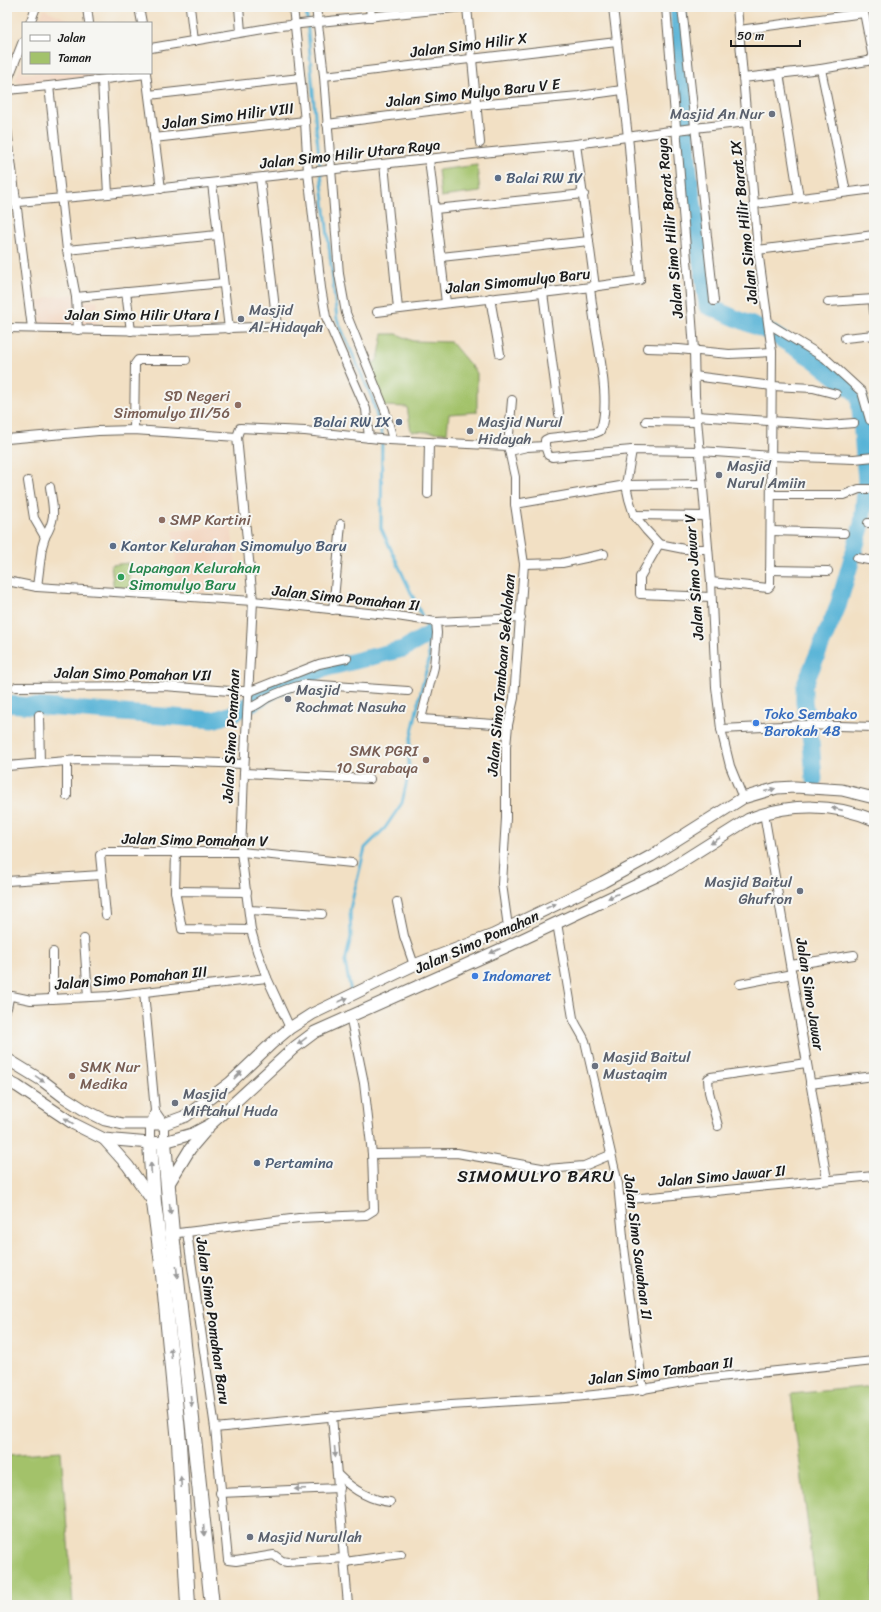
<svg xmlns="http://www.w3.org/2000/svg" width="881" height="1612" font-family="Sriracha,sans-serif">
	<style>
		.built { fill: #f3d4be }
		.green { fill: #a3c26b; stroke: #606f44 }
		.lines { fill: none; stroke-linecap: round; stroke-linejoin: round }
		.stream { stroke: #59b4d7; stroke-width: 3 }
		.river { stroke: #59b4d7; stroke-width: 17 }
		.minor-casing { stroke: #676157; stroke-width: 10 }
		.secondary-casing { stroke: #676157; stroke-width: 13 }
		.motorway-casing { stroke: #676157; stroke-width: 16 }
		.minor { stroke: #fff; stroke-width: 8 }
		.secondary { stroke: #fff; stroke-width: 11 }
		.motorway { stroke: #fff; stroke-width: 14 }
		.oneway { fill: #999 }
		.worship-dot { fill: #6b7280; stroke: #f6f6f2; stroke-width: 1.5 }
		.service-dot { fill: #5c6f8a; stroke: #f6f6f2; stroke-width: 1.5 }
		.education-dot { fill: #8d6e63; stroke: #f6f6f2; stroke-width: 1.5 }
		.leisure-dot { fill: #2e9e5b; stroke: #f6f6f2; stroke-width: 1.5 }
		.shop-dot { fill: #3f7fe0; stroke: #f6f6f2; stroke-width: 1.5 }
		.labels { text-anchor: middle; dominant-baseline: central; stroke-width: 4; stroke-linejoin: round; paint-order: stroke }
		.street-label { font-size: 15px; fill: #1c1c1c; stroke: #f6f6f2 }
		.worship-label { font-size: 15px; fill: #5b616d; stroke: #f6f6f2; text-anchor: start }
		.service-label { font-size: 15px; fill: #4e5e75; stroke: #f6f6f2; text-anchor: start }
		.education-label { font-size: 15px; fill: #785e54; stroke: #f6f6f2; text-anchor: end }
		.leisure-label { font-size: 15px; fill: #27864d; stroke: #f6f6f2; text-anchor: start }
		.shop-label { font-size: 15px; fill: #366cbe; stroke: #f6f6f2; text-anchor: start }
		.quarter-label { font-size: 17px; letter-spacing: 1px; fill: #1c1c1c; stroke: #f6f6f2 }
	</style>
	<rect width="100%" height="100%" fill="#f6f6f2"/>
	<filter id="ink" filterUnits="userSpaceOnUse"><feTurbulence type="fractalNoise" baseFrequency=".025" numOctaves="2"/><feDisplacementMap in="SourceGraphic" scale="8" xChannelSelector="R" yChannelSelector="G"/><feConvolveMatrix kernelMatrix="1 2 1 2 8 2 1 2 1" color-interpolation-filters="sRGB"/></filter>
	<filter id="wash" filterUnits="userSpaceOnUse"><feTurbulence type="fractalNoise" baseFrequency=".012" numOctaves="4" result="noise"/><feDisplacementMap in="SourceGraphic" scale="16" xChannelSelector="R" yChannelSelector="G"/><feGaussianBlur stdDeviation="0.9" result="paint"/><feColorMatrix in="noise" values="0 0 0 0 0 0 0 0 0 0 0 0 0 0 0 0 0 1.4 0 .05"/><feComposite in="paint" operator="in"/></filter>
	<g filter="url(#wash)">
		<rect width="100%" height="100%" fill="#f2e0c4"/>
		<g class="built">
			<polygon points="44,9 62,17 74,23 38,23"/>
			<polygon points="23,60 23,73 92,73 93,79 29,87 15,81"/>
			<polygon points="75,294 76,302 98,300 97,328 40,326 39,302 49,297"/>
			<polygon points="231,524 237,576 235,584 235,591 179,593 173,531"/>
		</g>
		<g class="green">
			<polygon points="477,165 480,192 441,197 438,170"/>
			<polygon points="383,334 397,334 413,341 451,342 477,373 477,412 449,414 447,433 411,431 407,407 383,406 366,365 376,362 379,355"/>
			<polygon points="128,563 131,590 114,592 111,565"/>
			<polygon points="874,1386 874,1605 818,1605 791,1394"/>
			<polygon points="61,1451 73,1605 7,1605 7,1455"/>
		</g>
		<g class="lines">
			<polyline class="stream" points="306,7 316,128 337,319 372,398 382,435 381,528 427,627 429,660 422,686 410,742 408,776 402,803 385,828 365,848 350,909 351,937 345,962 351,992"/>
			<g class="river">
				<polyline points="678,7 689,172 707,306 771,333 813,359 856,393 859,398 866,480 862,524 838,606 804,686 804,702 811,742 814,779"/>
				<polyline points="7,704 213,720 232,714 283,685 323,669 403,649 428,635"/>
			</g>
		</g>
	</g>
	<g filter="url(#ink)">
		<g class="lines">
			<defs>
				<g id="minor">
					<polyline points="87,7 89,23"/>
					<polyline points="139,7 142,23"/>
					<polyline points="190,7 194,41"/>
					<polyline points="239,7 241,32"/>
					<polyline points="293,7 305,121 308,172 321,288 326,317 366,409 369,438"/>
					<polyline points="316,7 324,76 339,274 346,313 385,410 393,440"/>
					<polyline points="370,7 371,17"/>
					<polyline points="467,7 480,143"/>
					<polyline points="666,7 691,308 694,350 695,396 711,582 716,687 721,729 730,766 743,798"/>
					<polyline points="682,7 714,301"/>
					<polyline points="863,7 874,64"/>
					<polyline points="30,23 36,7"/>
					<polyline points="739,30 864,13"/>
					<polyline points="151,48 281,26 463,7"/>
					<polyline points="821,69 846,192"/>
					<polyline points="146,73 161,189"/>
					<polyline points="779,73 799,198"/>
					<polyline points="324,76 617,42"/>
					<polyline points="743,78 821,69 873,60"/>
					<polyline points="102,80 108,194"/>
					<polyline points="7,82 23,41"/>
					<polyline points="49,86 67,250 76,297 78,330"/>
					<polyline points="7,90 49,86 146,74"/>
					<polyline points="149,95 300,78"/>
					<polyline points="327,124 476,105 579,96 622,90"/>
					<polyline points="7,129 32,328"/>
					<polyline points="154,138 305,121"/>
					<polyline points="576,144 595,287"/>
					<polyline points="429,159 446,303"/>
					<polyline points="384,164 398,309"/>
					<polyline points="212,183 229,329"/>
					<polyline points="7,203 108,194 482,153 576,144 677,130 747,122"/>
					<polyline points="754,204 874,189"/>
					<polyline points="435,209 584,194"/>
					<polyline points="67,250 217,235"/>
					<polyline points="758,250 874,235"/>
					<polyline points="441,257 589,241"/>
					<polyline points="126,292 131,331"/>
					<polyline points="543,293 559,414"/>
					<polyline points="76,297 223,283"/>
					<polyline points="490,298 500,354"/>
					<polyline points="873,299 874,312"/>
					<polyline points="828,302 874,299"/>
					<path d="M377,312C464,300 553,294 640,280L629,146L613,7"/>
					<polyline points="769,324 825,358 862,392 870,420"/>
					<polyline points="7,328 157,331 277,326 260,178"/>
					<polyline points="845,338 874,335"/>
					<polyline points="647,348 679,349 729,354 772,352"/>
					<polyline points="694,376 772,386 813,388 836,394"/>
					<polyline points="697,416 828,425 854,423"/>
					<polyline points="646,421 697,422"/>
					<polyline points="134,430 135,364 138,360 186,360"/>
					<polyline points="7,439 98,431 134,430 237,437"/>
					<polyline points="508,446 512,400"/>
					<path d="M545,446V440L549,438L595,433L600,431C610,407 601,362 597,337C594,320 592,304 590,288"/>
					<polyline points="632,450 626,485 629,499 634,515 646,530 659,544 684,549 707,549"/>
					<polyline points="510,451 527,447 545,446 548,455 552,457 632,450 700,451 771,456 854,459 874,457"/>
					<polyline points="428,494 429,442"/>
					<polyline points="771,495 844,495 859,489 874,489"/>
					<polyline points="515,504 626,485 702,484"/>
					<polyline points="634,515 705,516"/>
					<polyline points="868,523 874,523"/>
					<polyline points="771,531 844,533"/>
					<path d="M45,537C57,517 53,509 50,487"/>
					<polyline points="659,544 640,577 640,594 711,597"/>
					<polyline points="857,558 874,561"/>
					<polyline points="524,564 562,563 604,554"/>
					<polyline points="770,570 828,571"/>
					<polyline points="7,581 37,587 42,547 45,537 34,518 28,481"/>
					<polyline points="711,582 768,588 770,586 772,352 758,250 737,7"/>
					<polyline points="37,587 253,601 397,616 436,622 521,618"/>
					<polyline points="333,610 341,524"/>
					<polyline points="436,622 437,633 434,667 421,719 508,725"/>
					<polyline points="16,687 164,686 230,691 248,691"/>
					<polyline points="248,692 319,664 347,658"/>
					<path d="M248,708C257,706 259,703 267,698C279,692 293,687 306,684L408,691"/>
					<polyline points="39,715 40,763"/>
					<polyline points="721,729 803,725 874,727"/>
					<polyline points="67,761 67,796"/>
					<polyline points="7,766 78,760 172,761 244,764"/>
					<polyline points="244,773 370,779"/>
					<polyline points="764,813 827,1180"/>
					<polyline points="7,881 101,875"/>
					<polyline points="175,891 176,852"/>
					<polyline points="247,892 175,891 182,929 251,930"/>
					<polyline points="397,902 404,936 414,965"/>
					<polyline points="249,910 322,914"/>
					<polyline points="106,915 100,855 105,852 241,852 352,863"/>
					<path d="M557,923L573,1018C576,1026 581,1032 585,1041L618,1184L624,1247L643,1390"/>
					<polyline points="84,939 88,997"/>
					<polyline points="791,965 854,955"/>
					<polyline points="740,984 792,974"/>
					<polyline points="144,992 155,1111 164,1124 164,1142"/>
					<polyline points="53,999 53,952"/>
					<polyline points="7,1008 9,998 12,996 31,1000 110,996 267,978"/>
					<polyline points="350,1015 364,1083 372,1154 457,1153 547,1169 584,1166 610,1155"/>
					<polyline points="290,1028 267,978 257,951 251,930 241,852 244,773 253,601 237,437 240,428 305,431 389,440 508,446 515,477 515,504 524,564 514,698 508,725 506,747 506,818 502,884 508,927"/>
					<polyline points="810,1084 874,1076"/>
					<polyline points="718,1126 709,1092 708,1079 711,1077 806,1063"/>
					<polyline points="150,1143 150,1125 155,1111"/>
					<polyline points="620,1200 874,1176"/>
					<polyline points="187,1232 299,1218 366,1215 374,1210 372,1154"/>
					<polyline points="169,1234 187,1232 215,1428 228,1560 236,1561 274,1555 282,1561 287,1562 345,1558"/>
					<polyline points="332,1416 348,1605"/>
					<polyline points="215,1428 451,1405 565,1398 632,1391 700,1379 874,1361"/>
					<path d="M338,1475C353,1490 369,1500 390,1502"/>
					<polyline points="220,1493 339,1488"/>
					<polyline points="345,1562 401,1554"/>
				</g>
				<g id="secondary">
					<polyline points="7,1059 43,1081 64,1097 83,1109 105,1120 123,1124 164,1124 186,1116 230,1083 271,1044 290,1028 312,1014 414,965 493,935 603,882 651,856 743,798 777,788 795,787 842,790 874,798"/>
					<path d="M7,1081L17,1086L74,1124L104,1139L150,1143L164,1142L192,1134L211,1124L295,1047L315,1032L508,946L635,886L665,872L749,819C789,803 834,803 874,820"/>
					<polyline points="104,1139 128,1166 154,1203"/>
					<polyline points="168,1185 190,1149 208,1128"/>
				</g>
				<g id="motorway">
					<polyline points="164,1142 172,1233 212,1605"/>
					<polyline points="150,1143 154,1203 162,1264 179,1442 188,1605"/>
				</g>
			</defs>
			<use href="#minor" class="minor-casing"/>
			<use href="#secondary" class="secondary-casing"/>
			<use href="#motorway" class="motorway-casing"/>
			<use href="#minor" class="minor"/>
			<use href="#secondary" class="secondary"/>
			<use href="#motorway" class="motorway"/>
		</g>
		<defs><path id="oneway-solid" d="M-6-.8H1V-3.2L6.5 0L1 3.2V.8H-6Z"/></defs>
		<g class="oneway">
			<use href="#oneway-solid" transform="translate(770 790) rotate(-15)"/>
			<use href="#oneway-solid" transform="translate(837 809) rotate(-167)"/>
			<use href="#oneway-solid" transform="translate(715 841) rotate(147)"/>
			<use href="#oneway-solid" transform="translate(613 896) rotate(155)"/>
			<use href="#oneway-solid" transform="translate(551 906) rotate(-25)"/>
			<use href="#oneway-solid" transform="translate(495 951) rotate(156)"/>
			<use href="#oneway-solid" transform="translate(343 1000) rotate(-24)"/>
			<use href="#oneway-solid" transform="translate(302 1041) rotate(143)"/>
			<use href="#oneway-solid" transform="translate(238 1075) rotate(-44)"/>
			<use href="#oneway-solid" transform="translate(40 1079) rotate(34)"/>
			<use href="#oneway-solid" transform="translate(69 1121) rotate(-147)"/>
			<use href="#oneway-solid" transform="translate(151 1168) rotate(-94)"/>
			<use href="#oneway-solid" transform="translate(170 1209) rotate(85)"/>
			<use href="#oneway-solid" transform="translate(177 1272) rotate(84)"/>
			<use href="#oneway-solid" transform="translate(171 1353) rotate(-95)"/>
			<use href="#oneway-solid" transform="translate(191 1401) rotate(84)"/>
			<use href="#oneway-solid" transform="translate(335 1452) rotate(85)"/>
			<use href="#oneway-solid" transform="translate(181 1482) rotate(-93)"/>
			<use href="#oneway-solid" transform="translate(300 1489) rotate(178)"/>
			<use href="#oneway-solid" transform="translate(204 1530) rotate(84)"/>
		</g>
	</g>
	<g class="worship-dot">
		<circle cx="772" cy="114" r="4"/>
		<circle cx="241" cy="319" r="4"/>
		<circle cx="470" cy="431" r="4"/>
		<circle cx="719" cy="475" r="4"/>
		<circle cx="288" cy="699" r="4"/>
		<circle cx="800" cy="891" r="4"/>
		<circle cx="595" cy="1066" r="4"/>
		<circle cx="175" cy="1103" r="4"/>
		<circle cx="250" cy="1537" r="4"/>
	</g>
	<g class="service-dot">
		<circle cx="498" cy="178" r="4"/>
		<circle cx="399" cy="422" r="4"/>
		<circle cx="113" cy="546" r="4"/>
		<circle cx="257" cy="1163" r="4"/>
	</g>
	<g class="education-dot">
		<circle cx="238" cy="405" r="4"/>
		<circle cx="162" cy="520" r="4"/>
		<circle cx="426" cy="760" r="4"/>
		<circle cx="72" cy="1076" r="4"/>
	</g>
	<circle class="leisure-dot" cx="121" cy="577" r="4"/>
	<g class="shop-dot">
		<circle cx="756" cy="723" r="4"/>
		<circle cx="475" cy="976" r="4"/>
	</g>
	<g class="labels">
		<g class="street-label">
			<text transform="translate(469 45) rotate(-7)">Jalan Simo Hilir X</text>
			<text transform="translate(473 93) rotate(-6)">Jalan Simo Mulyo Baru V E</text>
			<text transform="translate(228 116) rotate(-7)">Jalan Simo Hilir VIII</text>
			<text transform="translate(350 154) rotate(-6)">Jalan Simo Hilir Utara Raya</text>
			<text transform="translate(744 222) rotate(-96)">Jalan Simo Hilir Barat IX</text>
			<text transform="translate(670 228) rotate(-95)">Jalan Simo Hilir Barat Raya</text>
			<text transform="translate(518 281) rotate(-6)">Jalan Simomulyo Baru</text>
			<text x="142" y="315">Jalan Simo Hilir Utara I</text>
			<text transform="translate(694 577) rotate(-94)">Jalan Simo Jawar V</text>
			<text transform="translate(346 598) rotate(6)">Jalan Simo Pomahan II</text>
			<text transform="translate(133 674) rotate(1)">Jalan Simo Pomahan VII</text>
			<text transform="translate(501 675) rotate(-85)">Jalan Simo Tambaan Sekolahan</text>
			<text transform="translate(231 736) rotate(-87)">Jalan Simo Pomahan</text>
			<text transform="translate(195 840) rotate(1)">Jalan Simo Pomahan V</text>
			<text transform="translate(477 942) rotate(-24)">Jalan Simo Pomahan</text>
			<text transform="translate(131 978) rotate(-5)">Jalan Simo Pomahan III</text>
			<text transform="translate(810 994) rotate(81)">Jalan Simo Jawar</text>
			<text transform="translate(722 1176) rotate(-5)">Jalan Simo Jawar II</text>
			<text transform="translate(638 1247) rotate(83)">Jalan Simo Sawahan II</text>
			<text transform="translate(213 1321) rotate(82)">Jalan Simo Pomahan Baru</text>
			<text transform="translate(661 1371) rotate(-7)">Jalan Simo Tambaan II</text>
		</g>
		<g class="worship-label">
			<text x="764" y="114" text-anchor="end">Masjid An Nur</text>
			<text x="249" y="310">Masjid<tspan x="249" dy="17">Al-Hidayah</tspan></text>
			<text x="478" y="422">Masjid Nurul<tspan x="478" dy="17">Hidayah</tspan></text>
			<text x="727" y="466">Masjid<tspan x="727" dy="17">Nurul Amiin</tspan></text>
			<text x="296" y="690">Masjid<tspan x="296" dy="17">Rochmat Nasuha</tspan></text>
			<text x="792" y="882" text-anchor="end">Masjid Baitul<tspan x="792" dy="17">Ghufron</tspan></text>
			<text x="603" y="1057">Masjid Baitul<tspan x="603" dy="17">Mustaqim</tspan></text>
			<text x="183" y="1094">Masjid<tspan x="183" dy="17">Miftahul Huda</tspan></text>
			<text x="258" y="1537">Masjid Nurullah</text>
		</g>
		<g class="service-label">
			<text x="506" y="178">Balai RW IV</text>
			<text x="391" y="422" text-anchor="end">Balai RW IX</text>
			<text x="121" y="546">Kantor Kelurahan Simomulyo Baru</text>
			<text x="265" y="1163">Pertamina</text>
		</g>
		<g class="education-label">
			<text x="230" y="396">SD Negeri<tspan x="230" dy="17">Simomulyo III/56</tspan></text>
			<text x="170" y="520" text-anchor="start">SMP Kartini</text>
			<text x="418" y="751">SMK PGRI<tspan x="418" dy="17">10 Surabaya</tspan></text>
			<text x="80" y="1067" text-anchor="start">SMK Nur<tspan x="80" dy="17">Medika</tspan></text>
		</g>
		<g class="leisure-label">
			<text x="129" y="568">Lapangan Kelurahan<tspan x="129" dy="17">Simomulyo Baru</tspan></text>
		</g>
		<g class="shop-label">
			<text x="764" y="714">Toko Sembako<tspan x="764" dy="17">Barokah 48</tspan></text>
			<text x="483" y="976">Indomaret</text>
		</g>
		<g class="quarter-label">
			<text x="536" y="1176">SIMOMULYO BARU</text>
		</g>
	</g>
	<rect width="881" height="1612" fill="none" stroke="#f6f6f2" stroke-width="24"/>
	<rect x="22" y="22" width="130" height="52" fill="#f6f6f2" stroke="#9f9f9c"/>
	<rect x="30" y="35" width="20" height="6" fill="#ffffff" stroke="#9f9f9c"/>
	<text x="58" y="42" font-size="12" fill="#1c1c1c">Jalan</text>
	<rect x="30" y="52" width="20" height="12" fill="#a3c26b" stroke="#9f9f9c"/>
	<text x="58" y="62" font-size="12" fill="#1c1c1c">Taman</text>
	<path d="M731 40v6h69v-6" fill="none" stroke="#1c1c1c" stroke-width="2"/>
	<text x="737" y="40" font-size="12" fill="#1c1c1c" stroke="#f6f6f2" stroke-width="3" paint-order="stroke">50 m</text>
</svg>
